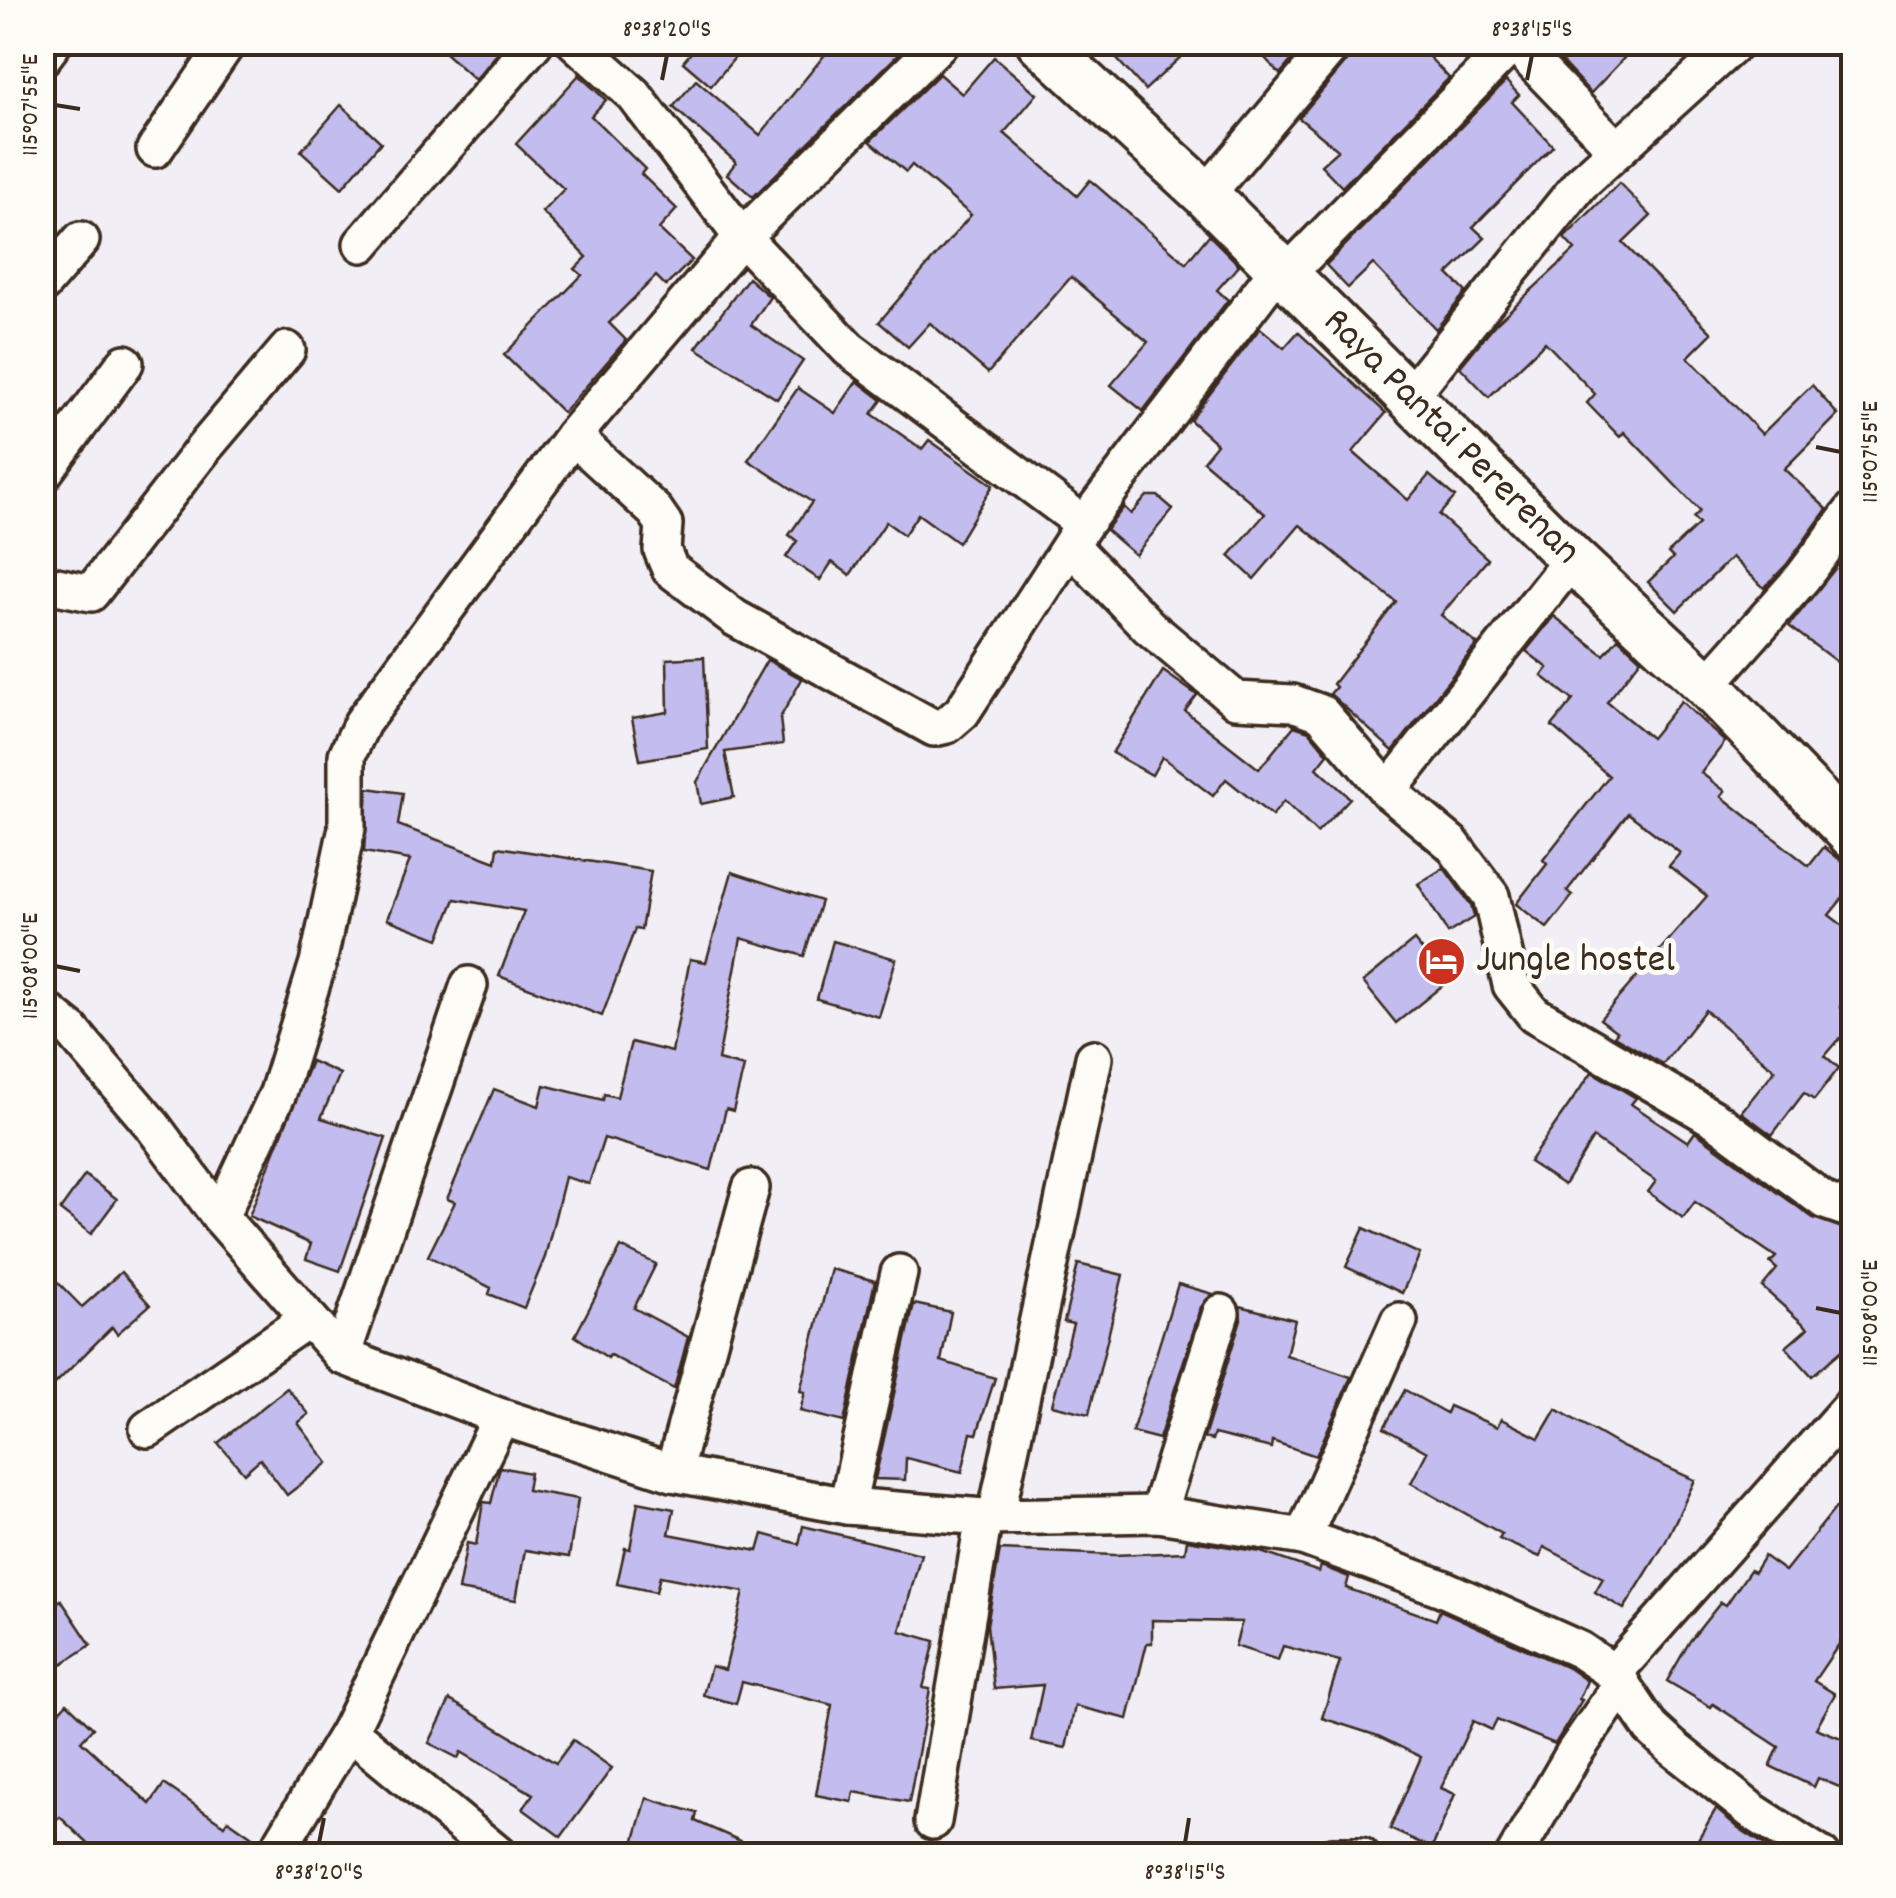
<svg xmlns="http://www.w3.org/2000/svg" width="1896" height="1898" font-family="Dekko,sans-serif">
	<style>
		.building { fill: #c3bcee; stroke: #3b2a1e; stroke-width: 2.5 }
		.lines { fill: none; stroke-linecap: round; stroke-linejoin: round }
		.minor-casing { stroke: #3b2a1e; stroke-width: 42 }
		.tertiary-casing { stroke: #3b2a1e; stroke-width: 52 }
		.minor { stroke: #fdfcf7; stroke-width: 35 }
		.tertiary { stroke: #fdfcf7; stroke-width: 45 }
		.ticks { fill: none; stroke: #3b2a1e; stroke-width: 4 }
		.labels { text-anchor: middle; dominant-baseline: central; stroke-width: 10; stroke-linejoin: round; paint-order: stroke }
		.street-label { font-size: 40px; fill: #3b2a1e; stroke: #fdfcf7 }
		.poi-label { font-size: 40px; fill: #3b2a1e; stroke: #fdfcf7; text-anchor: start }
		.neatline { fill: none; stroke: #3b2a1e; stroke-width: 4 }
		.ticks-label { font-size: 25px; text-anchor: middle; fill: #3b2a1e }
	</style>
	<rect width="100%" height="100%" fill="#f1eff5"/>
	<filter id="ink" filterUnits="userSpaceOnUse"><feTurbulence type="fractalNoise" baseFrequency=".01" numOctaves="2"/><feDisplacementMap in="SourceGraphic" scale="20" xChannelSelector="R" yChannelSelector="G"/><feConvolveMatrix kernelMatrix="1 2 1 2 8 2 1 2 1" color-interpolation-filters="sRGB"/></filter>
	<g filter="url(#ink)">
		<g class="building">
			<polygon points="433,42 507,42 475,80"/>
			<polygon points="700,42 748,42 711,86 683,62"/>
			<polygon points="835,42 907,46 753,197 727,174 736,162 673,107 696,80 760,135"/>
			<polygon points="1132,42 1197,42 1145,90 1116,58"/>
			<polygon points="1250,42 1307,42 1280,74"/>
			<polygon points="1356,42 1415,42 1449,78 1342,187 1321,165 1338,150 1299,118 1351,56"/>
			<polygon points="1543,42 1608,42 1624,58 1591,93"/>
			<polygon points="994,57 1037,94 1004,133 1077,196 1090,180 1186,263 1209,235 1239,265 1217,290 1228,300 1143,411 1111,385 1148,342 1071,277 988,373 930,323 908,347 879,322 971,215 912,165 906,172 870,141 939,74 962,94"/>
			<polygon points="579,75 606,100 591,116 645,169 641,174 677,209 659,229 692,260 666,286 656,276 609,323 626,340 563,413 504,355 582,275 575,269 587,257 542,212 564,189 516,144"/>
			<polygon points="1506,81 1519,95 1512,102 1553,146 1473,227 1485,238 1448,274 1466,292 1436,329 1373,264 1348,288 1326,265"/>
			<polygon points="341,105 381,142 342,188 301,151"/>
			<polygon points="1619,183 1651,216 1623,243 1712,333 1688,357 1762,434 1812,385 1838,415 1784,469 1827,509 1787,564 1764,588 1732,557 1677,611 1648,582 1673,558 1668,553 1699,524 1693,518 1700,511 1624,432 1620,437 1587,403 1595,394 1545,342 1489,397 1460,367 1496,323 1575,250 1564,238"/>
			<polygon points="748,278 770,297 751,325 803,361 777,399 696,348"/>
			<polygon points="1260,328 1284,348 1298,332 1386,413 1353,452 1408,500 1429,475 1455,497 1439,515 1488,559 1441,615 1477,644 1393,751 1330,694 1336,687 1333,684 1396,602 1300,525 1254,579 1229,556 1265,514 1203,461 1217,444 1190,420"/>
			<polygon points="857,381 882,400 872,414 922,449 929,440 993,485 958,543 918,514 904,535 886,522 850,575 832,562 820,580 786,557 797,541 789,535 812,502 748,460 798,388 835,413"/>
			<polygon points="1147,496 1158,496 1173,509 1135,555 1106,530 1124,507 1131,514"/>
			<polygon points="1854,545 1854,675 1789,626"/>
			<polygon points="1554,616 1604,655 1618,638 1641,659 1607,702 1651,738 1681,701 1725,742 1701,773 1725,791 1721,796 1809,866 1824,847 1854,871 1854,884 1829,915 1854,934 1854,990 1840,1007 1854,1022 1825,1056 1839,1068 1814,1100 1804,1093 1772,1135 1741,1112 1775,1070 1705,1010 1663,1064 1614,1036 1617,1032 1600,1019 1707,896 1669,866 1680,853 1628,813 1567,891 1573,895 1547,928 1516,904 1547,864 1543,860 1609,776 1552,726 1573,700 1542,676 1548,668 1526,651"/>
			<polygon points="704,657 708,749 640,760 632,718 668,712 667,659"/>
			<polygon points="767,660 802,679 780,718 783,744 725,752 734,797 701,804 697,782"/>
			<polygon points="1163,671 1197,695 1185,711 1259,769 1294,726 1309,731 1328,754 1317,768 1350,798 1317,833 1284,801 1272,816 1226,779 1213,796 1162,757 1152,775 1112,753"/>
			<polygon points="368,788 403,793 398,825 496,862 498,847 651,871 641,930 635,929 602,1016 499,976 524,911 455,899 439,939 387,919 410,860 364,852"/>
			<polygon points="1444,868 1471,905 1474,917 1448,933 1418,884"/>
			<polygon points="732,872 821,901 804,956 741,938 718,1060 744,1067 733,1111 726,1109 711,1170 604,1138 589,1184 565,1177 545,1257 524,1308 489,1294 491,1288 428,1256 455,1202 447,1199 494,1089 539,1106 544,1085 603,1100 604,1094 617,1097 631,1042 672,1052 690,959 706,962"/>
			<polygon points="1414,940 1448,981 1396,1023 1363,982"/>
			<polygon points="833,941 896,959 879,1017 817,999"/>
			<polygon points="311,1061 340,1074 321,1118 386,1138 340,1271 306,1259 311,1244 249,1216"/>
			<polygon points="1592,1072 1636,1098 1631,1104 1688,1142 1695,1132 1813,1218 1854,1232 1854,1340 1812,1376 1786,1347 1808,1328 1762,1287 1777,1269 1770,1263 1776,1257 1695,1202 1683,1218 1648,1192 1656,1181 1593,1138 1564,1185 1529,1162"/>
			<polygon points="85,1175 117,1199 91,1234 60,1210"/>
			<polygon points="1364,1228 1420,1254 1402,1293 1346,1267"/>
			<polygon points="621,1247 656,1264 634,1308 688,1337 674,1389 610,1355 608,1358 575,1336"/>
			<polygon points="1078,1264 1123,1275 1089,1414 1052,1405 1073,1324 1064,1322"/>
			<polygon points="42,1266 82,1307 121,1272 150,1305 117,1334 112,1327 42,1397"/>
			<polygon points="831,1269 875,1281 844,1422 800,1411 805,1392 800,1391"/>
			<polygon points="1178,1284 1213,1294 1201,1307 1159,1439 1132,1432"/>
			<polygon points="914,1304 951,1312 941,1361 995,1378 977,1434 971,1433 962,1472 906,1458 905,1480 875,1479"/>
			<polygon points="1240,1306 1295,1320 1286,1355 1351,1377 1316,1456 1272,1441 1271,1448 1214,1434 1212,1440 1204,1438 1241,1319"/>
			<polygon points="287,1388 309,1414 298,1423 328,1463 287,1495 260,1459 244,1473 218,1443"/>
			<polygon points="1405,1390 1446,1413 1449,1406 1497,1427 1501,1419 1539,1438 1556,1409 1622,1447 1695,1480 1665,1543 1624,1609 1595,1592 1603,1578 1544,1547 1540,1557 1499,1539 1502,1534 1411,1483 1427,1452 1384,1428"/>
			<polygon points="500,1467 530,1473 527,1490 578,1499 569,1557 525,1550 516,1600 458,1590 467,1543 476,1545 483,1502 491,1503"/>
			<polygon points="1854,1485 1854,1622 1814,1681 1835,1694 1816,1728 1854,1743 1854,1793 1818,1778 1814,1787 1770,1766 1779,1747 1713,1704 1711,1707 1667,1681 1690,1641 1721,1602 1726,1605 1750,1570 1754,1572 1764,1556 1785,1571"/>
			<polygon points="638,1502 674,1509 669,1534 758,1551 763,1534 799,1544 803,1526 921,1554 900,1631 935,1641 923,1688 930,1689 909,1802 854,1792 852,1802 816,1795 832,1705 742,1682 736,1704 703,1695 711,1666 725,1670 744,1592 660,1576 656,1592 617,1584 625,1548 630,1549"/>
			<polygon points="1187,1540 1261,1552 1319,1572 1321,1566 1349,1577 1346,1588 1436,1620 1440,1610 1570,1669 1587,1681 1579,1699 1582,1700 1555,1744 1497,1720 1492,1730 1473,1721 1441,1788 1455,1794 1432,1848 1390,1829 1421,1757 1378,1736 1322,1718 1340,1661 1283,1646 1278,1660 1235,1646 1242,1622 1152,1620 1152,1643 1147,1643 1128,1719 1075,1706 1066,1748 1031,1741 1043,1685 994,1689 987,1625 1000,1550 1114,1555 1185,1552"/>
			<polygon points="61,1600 91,1645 42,1677 42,1612"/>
			<polygon points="450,1700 556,1763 573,1740 612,1768 561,1837 523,1809 533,1794 461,1752 458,1758 429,1743"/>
			<polygon points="67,1703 93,1728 81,1741 150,1804 164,1784 224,1825 228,1820 258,1841 253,1856 101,1856 60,1817 42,1836 42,1730"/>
			<polygon points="647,1798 697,1813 695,1821 775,1856 649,1856 632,1850"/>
			<polygon points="1716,1809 1740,1829 1782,1856 1688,1856"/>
		</g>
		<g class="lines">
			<defs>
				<g id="minor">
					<polyline points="575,42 634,95 742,237 849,349 1084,524"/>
					<polyline points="1513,42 1616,149"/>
					<polyline points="42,58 54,42"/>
					<polyline points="155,149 228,42"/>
					<polyline points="1206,195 1335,42"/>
					<polyline points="362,244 535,42"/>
					<polyline points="1286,275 1513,43"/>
					<polyline points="42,285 81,240"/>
					<polyline points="1409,397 1580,184 1736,42"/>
					<polyline points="573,436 655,511 664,524 662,550 670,569 735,618 934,728 947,725 962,712 1084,524 1279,268"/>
					<polyline points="42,475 125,363"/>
					<polyline points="1071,546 1149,627 1236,700 1293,703 1321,713 1388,791 1452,844 1491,896 1511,985 1534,1014 1716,1120 1825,1201 1854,1211"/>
					<polyline points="42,583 91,593 204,448 287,350"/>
					<polyline points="1707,685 1803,577 1854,509"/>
					<polyline points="1388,791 1572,559"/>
					<polyline points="42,1007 72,1031 152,1125 220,1217 342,1356 501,1417 673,1473 847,1506 984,1517 1158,1514 1303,1537 1442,1588 1580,1650 1614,1673 1651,1728 1673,1748 1752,1811 1822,1856"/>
					<polyline points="220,1217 278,1093 318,963 347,828 347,755 362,723 573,436 742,237 941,42"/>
					<polyline points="342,1356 469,985"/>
					<polyline points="148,1429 308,1319"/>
					<polyline points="673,1473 751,1188"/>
					<polyline points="847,1506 899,1273"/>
					<polyline points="1158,1514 1221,1313"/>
					<polyline points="996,1516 1094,1058"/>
					<polyline points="1303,1537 1399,1321"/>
					<polyline points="1614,1673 1854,1402"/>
					<polyline points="349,1731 500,1856"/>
					<polyline points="933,1821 984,1517"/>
					<polyline points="274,1856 349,1731 501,1417"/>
					<polyline points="1332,1856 1361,1856"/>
					<polyline points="1514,1856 1574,1753 1622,1684"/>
				</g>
				<g id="tertiary">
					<path id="s1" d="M1040,42L1206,195L1572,559L1707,685L1854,837"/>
				</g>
			</defs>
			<use href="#minor" class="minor-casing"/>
			<use href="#tertiary" class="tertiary-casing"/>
			<use href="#minor" class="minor"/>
			<use href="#tertiary" class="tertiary"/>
		</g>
	</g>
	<path class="ticks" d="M662,80L667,55M1527,80L1532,55M55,105L80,109M1816,447L1841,452M55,966L80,971M1816,1308L1841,1313M319,1843L324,1818M1185,1843L1189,1818"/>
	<defs>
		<symbol id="hotel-disc" viewBox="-11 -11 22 22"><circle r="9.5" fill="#c8321e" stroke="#fdfcf7"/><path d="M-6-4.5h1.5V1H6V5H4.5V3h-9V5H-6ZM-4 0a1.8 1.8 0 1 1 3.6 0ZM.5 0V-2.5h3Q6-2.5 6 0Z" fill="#fff"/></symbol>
	</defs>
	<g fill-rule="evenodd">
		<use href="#hotel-disc" x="1414" y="934" width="55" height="55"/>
	</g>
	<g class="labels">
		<g class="street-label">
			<text stroke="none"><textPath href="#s1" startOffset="570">Raya Pantai Pererenan</textPath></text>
		</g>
		<g class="poi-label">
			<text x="1476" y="962">Jungle hostel</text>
		</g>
	</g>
	<rect width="1896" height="1898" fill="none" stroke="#fdfcf7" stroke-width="110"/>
	<rect x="55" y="55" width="1786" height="1788" class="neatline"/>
	<g class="ticks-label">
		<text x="667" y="36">8°38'20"S</text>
		<text x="1532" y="36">8°38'15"S</text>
		<text transform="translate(28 105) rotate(-90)" y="9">115°07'55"E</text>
		<text transform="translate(1868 452) rotate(-90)" y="9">115°07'55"E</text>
		<text transform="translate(28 966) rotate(-90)" y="9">115°08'00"E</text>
		<text transform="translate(1868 1313) rotate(-90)" y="9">115°08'00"E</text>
		<text x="319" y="1879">8°38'20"S</text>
		<text x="1185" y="1879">8°38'15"S</text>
	</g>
</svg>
